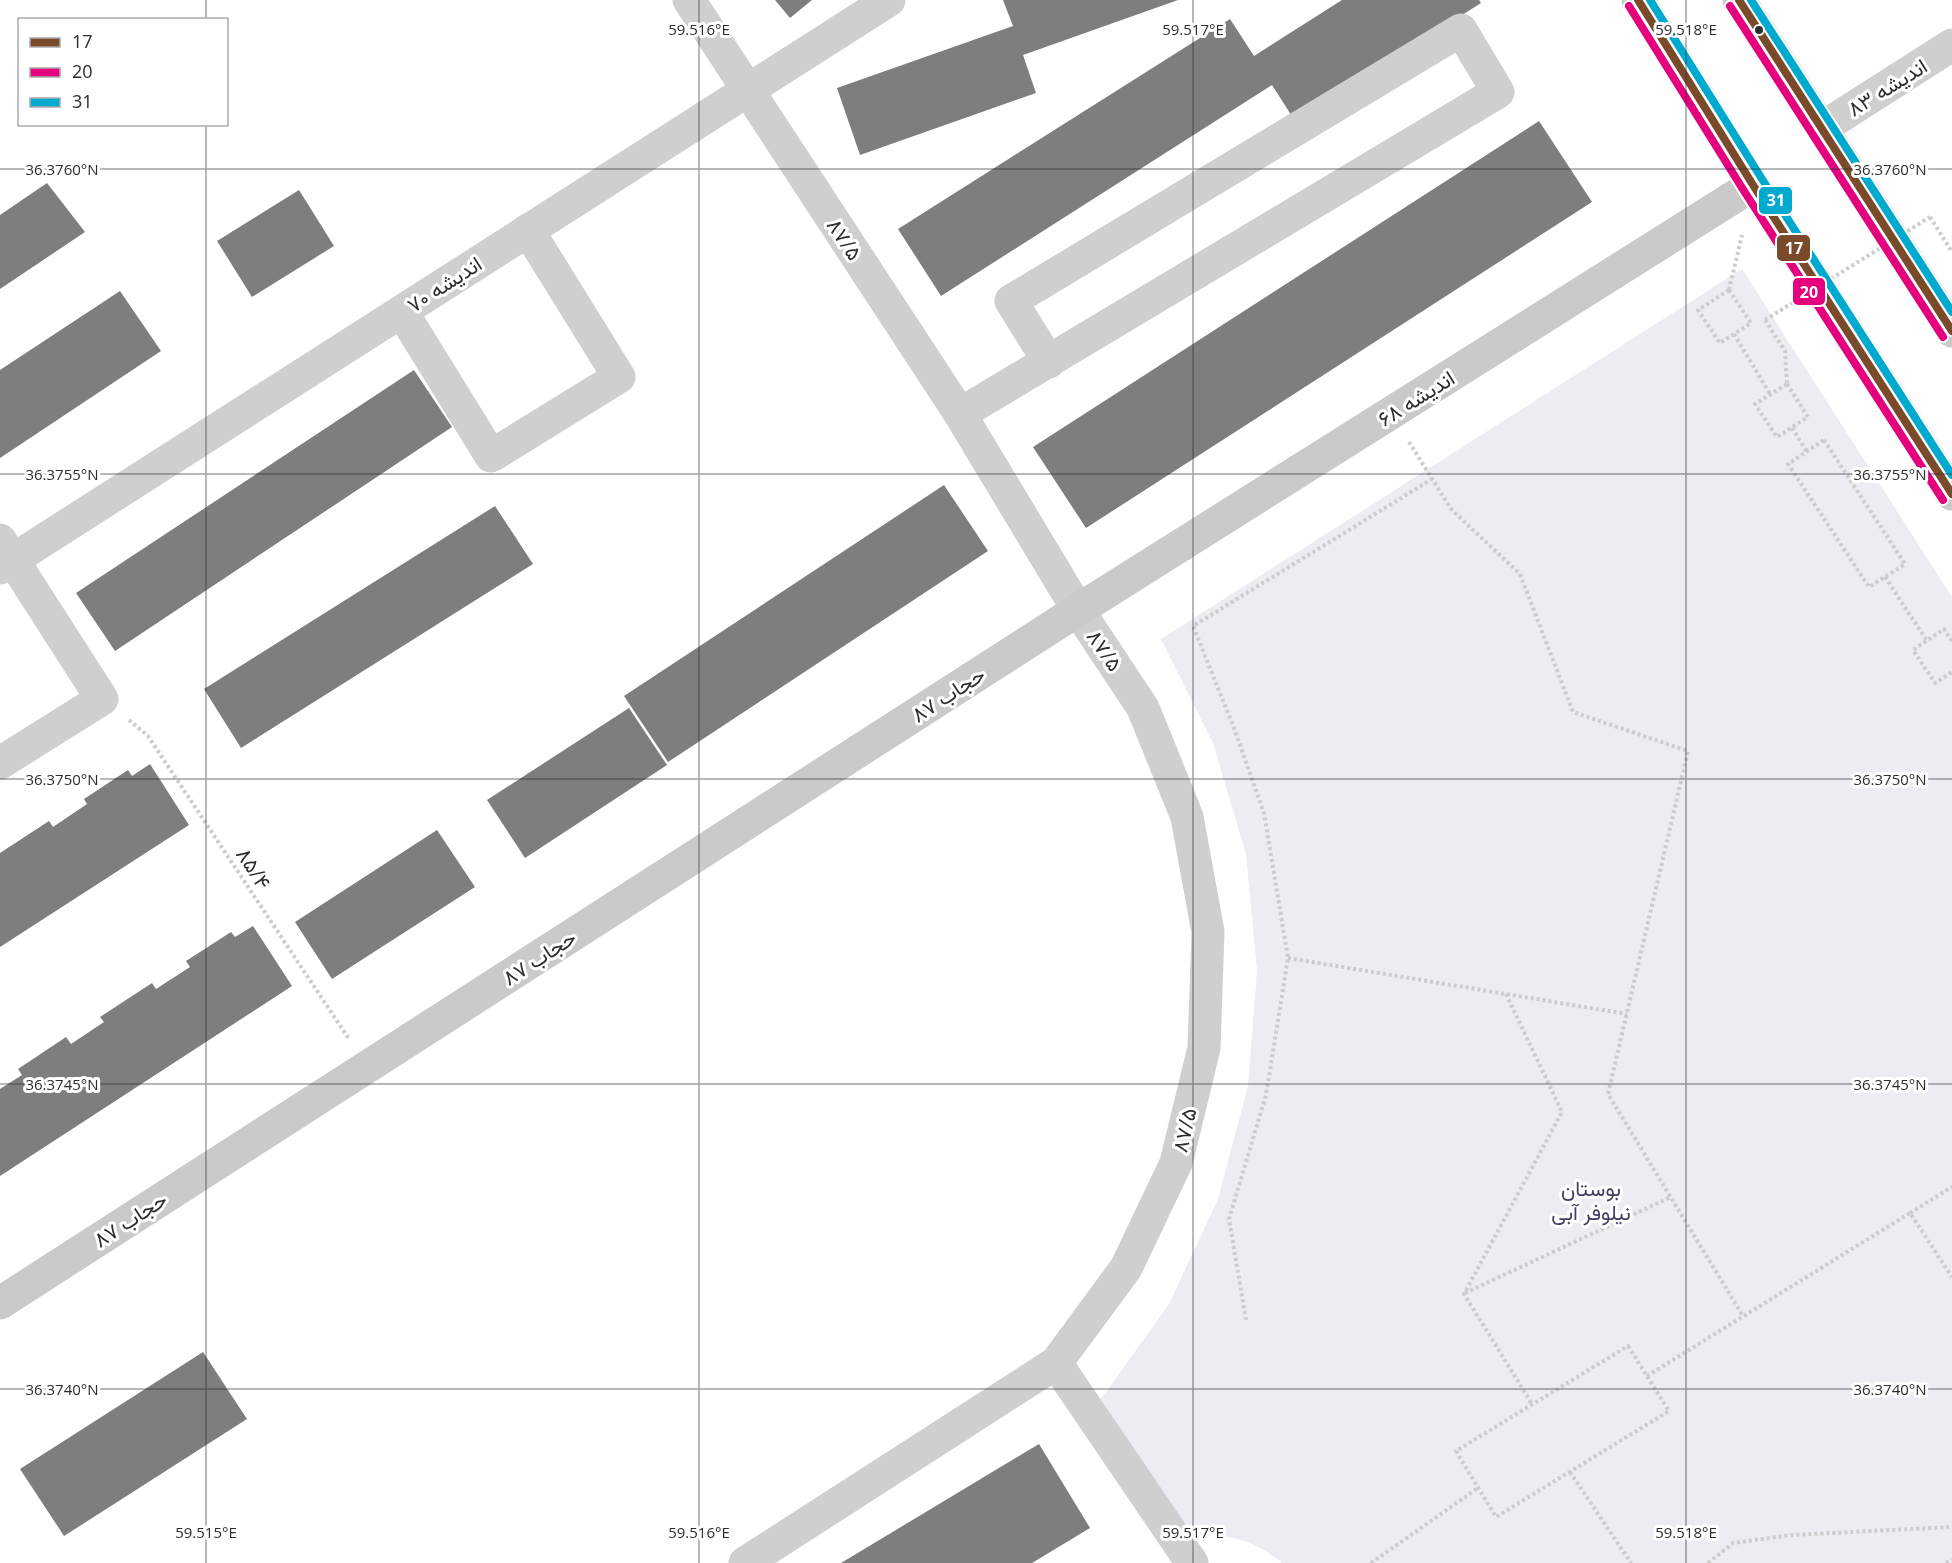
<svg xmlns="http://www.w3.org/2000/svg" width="1952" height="1563" font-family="'Open Sans',Vazirmatn,sans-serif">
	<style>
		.green { fill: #ececf2 }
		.building { fill: #7e7e7e }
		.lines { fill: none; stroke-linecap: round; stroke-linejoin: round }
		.path { stroke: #ccc; stroke-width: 4; stroke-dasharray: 3 3; stroke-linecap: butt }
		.street { stroke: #cfcfcf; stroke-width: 33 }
		.secondary { stroke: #cacaca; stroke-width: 33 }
		.path-bridge { stroke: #ccc; stroke-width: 4; stroke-dasharray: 3 3; stroke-linecap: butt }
		.bus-1-casing { stroke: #fff; stroke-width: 12 }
		.bus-2-casing { stroke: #fff; stroke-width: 12 }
		.bus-3-casing { stroke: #fff; stroke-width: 12 }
		.bus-1 { stroke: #7a4b2a; stroke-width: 8 }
		.bus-2 { stroke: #e5007d; stroke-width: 8 }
		.bus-3 { stroke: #00a9ce; stroke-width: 8 }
		.ticks { fill: none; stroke: #2d2d2d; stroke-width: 1.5; stroke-opacity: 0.45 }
		.bus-dot { fill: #2d2d2d; stroke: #fff; stroke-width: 2 }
		.labels { text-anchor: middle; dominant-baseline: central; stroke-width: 6; stroke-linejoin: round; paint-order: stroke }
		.street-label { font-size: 21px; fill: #2d2d2d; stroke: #fff }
		.park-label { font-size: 21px; fill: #424062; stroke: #fff }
		.ticks-label { font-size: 15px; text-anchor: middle; fill: #2d2d2d; stroke: #fff; stroke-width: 6; stroke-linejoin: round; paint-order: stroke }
		.line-badge { stroke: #fff; stroke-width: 2 }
		.badge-label { font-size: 16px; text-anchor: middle; font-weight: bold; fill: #fff }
	</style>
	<rect width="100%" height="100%" fill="#fff"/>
	<path class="green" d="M1742,269L1952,597V1563H1282C1253,1538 1220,1532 1183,1536L1101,1399L1169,1304L1218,1199L1248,1086L1257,970L1246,854L1213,743L1161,639Z"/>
	<g class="building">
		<polygon points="775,0 812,0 790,18"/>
		<polygon points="1003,0 1178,0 1023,55 1036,93 860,155 837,88 1013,26"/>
		<polygon points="1342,0 1479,0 1481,3 1295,121 1272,85 941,296 898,229 1230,19 1254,56"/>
		<polygon points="1539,121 1592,202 1086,528 1033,447"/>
		<polygon points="47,183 85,232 0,289 0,215"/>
		<polygon points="299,190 334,246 252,297 217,241"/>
		<polygon points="120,291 161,351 0,458 0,370"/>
		<polygon points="414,370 452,427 115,651 76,593"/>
		<polygon points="944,485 988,551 668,762 624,696"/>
		<polygon points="495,506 533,564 241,748 204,689"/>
		<polygon points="629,708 667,765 525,858 487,800"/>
		<polygon points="150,764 189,825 0,947 0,853 49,821 53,827 87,804 84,799 128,770 132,776"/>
		<polygon points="437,830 475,887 332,979 295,922"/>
		<polygon points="253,926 292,986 0,1176 0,1089 22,1075 18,1069 66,1037 71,1044 104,1022 100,1017 152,983 156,989 190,967 186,961 231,932 235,937"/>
		<polygon points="203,1352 247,1419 64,1536 20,1469"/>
		<polygon points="1039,1444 1090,1528 1032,1563 841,1563"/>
	</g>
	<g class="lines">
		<g class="path">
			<polyline points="1930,217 1952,252"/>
			<polygon points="1729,290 1751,323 1720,343 1698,310"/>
			<polyline points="1729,290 1742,235"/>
			<polyline points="1765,320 1785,351 1787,384"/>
			<polyline points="1734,334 1770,394"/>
			<polygon points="1787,384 1808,417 1777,437 1755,404"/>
			<polyline points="1792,428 1807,452"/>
			<polygon points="1824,440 1905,564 1869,587 1788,464"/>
			<polyline points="1409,442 1451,509 1520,574 1573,712 1688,751 1608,1094 1743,1316"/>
			<polyline points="1885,577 1927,641"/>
			<polyline points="1952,641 1944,629 1913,650 1935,683 1952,672"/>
			<polyline points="129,720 148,736 349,1039"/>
			<polyline points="1288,958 1627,1014"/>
			<polyline points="1506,994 1562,1112 1464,1294 1532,1404"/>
			<polyline points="1910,1213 1952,1187"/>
			<polyline points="1465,1293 1671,1197"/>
			<polyline points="1246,1320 1229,1219 1266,1095 1288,958 1264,813 1234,728 1193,626 1432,479"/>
			<polygon points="1628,1346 1669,1411 1496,1517 1456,1451"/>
			<polyline points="1647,1376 1910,1213 1952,1277"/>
			<polyline points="1570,1472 1631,1563"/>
			<polyline points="1371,1563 1478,1488"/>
			<polyline points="1708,1563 1733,1543 1791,1535 1952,1527"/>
			<polyline points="1946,1563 1952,1560"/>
		</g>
		<g class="street">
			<polyline points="689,0 960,414 1078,610 1143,708 1187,817 1208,932 1204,1048 1176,1163 1126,1268 1056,1363 745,1563"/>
			<polyline points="1822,128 1952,45"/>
			<polyline points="402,312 491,456 619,377 528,230"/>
			<polyline points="960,414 1498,92 1461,30 1011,301 1049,362"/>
			<polyline points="0,540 102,699 0,763"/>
			<polyline points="0,568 889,0"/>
			<polyline points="1056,1363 1192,1563"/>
		</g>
		<g class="secondary">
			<polyline points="1638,0 1753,185 1952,494"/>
			<polyline points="1739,0 1952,331"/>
			<polyline points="0,1303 1078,610 1753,185"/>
		</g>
		<polyline class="path-bridge" points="1765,320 1930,217"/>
		<defs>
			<g id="bus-1">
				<polyline points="1638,0 1753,185 1952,494"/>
				<polyline points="1739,0 1952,331"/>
			</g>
			<g id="bus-2">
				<polyline points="1629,6 1744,191 1943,500"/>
				<polyline points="1730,6 1943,337"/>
			</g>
			<g id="bus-3">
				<polyline points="1650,0 1762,179 1952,475"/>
				<polyline points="1751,0 1952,312"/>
			</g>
		</defs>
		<use href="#bus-1" class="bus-1-casing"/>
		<use href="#bus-2" class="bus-2-casing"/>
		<use href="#bus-3" class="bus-3-casing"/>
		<use href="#bus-1" class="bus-1"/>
		<use href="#bus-2" class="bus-2"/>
		<use href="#bus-3" class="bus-3"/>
	</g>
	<path class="ticks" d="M206,0V20M699,0V1563M1193,0V1563M1686,0V1563M206,124V1563M0,169H1952M0,474H1952M0,779H1952M0,1084H1952M0,1389H1952"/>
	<circle class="bus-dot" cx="1759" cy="30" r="5"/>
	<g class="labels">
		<g class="street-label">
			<text transform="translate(1887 87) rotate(-32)">اندیشه ۸۳</text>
			<text transform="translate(845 239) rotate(57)">۸۷/۵</text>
			<text transform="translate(444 284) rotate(-33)">اندیشه ۷۰</text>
			<text transform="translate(1416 398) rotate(-32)">اندیشه ۶۸</text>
			<text transform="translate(1105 650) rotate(56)">۸۷/۵</text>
			<text transform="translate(948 694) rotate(-33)">حجاب ۸۷</text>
			<text transform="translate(254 868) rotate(57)">۸۵/۴</text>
			<text transform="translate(539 957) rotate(-33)">حجاب ۸۷</text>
			<text transform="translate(1184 1130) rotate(-77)">۸۷/۵</text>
			<text transform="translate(130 1219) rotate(-33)">حجاب ۸۷</text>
		</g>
		<g class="park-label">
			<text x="1591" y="1188">بوستان<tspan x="1591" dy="24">نیلوفر آبی</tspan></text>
		</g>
	</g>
	<g class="ticks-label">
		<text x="699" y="35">59.516°E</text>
		<text x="1193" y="35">59.517°E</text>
		<text x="1686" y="35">59.518°E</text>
		<text x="62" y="175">36.3760°N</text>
		<text x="1890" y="175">36.3760°N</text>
		<text x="62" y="480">36.3755°N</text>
		<text x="1890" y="480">36.3755°N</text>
		<text x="62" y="785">36.3750°N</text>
		<text x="1890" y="785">36.3750°N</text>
		<text x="62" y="1090">36.3745°N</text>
		<text x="1890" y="1090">36.3745°N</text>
		<text x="62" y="1395">36.3740°N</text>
		<text x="1890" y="1395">36.3740°N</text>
		<text x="206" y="1538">59.515°E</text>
		<text x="699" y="1538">59.516°E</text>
		<text x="1193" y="1538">59.517°E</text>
		<text x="1686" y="1538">59.518°E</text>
	</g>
	<g class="line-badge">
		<rect x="1758" y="186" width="35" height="29" rx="6" fill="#00a9ce"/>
		<rect x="1776" y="234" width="35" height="28" rx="6" fill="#7a4b2a"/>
		<rect x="1792" y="277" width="34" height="29" rx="6" fill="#e5007d"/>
	</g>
	<g class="badge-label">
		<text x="1776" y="206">31</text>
		<text x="1794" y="254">17</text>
		<text x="1809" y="298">20</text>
	</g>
	<rect x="18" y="18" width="210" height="108" fill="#ffffff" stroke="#ababab" stroke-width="1.5"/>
	<rect x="30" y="38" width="30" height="9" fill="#7a4b2a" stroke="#ababab" stroke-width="1.5"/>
	<text x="72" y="48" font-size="18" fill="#2d2d2d">17</text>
	<rect x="30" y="68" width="30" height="9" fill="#e5007d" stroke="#ababab" stroke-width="1.5"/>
	<text x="72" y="78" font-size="18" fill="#2d2d2d">20</text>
	<rect x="30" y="98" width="30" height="9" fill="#00a9ce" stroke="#ababab" stroke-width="1.5"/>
	<text x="72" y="108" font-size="18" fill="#2d2d2d">31</text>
</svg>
